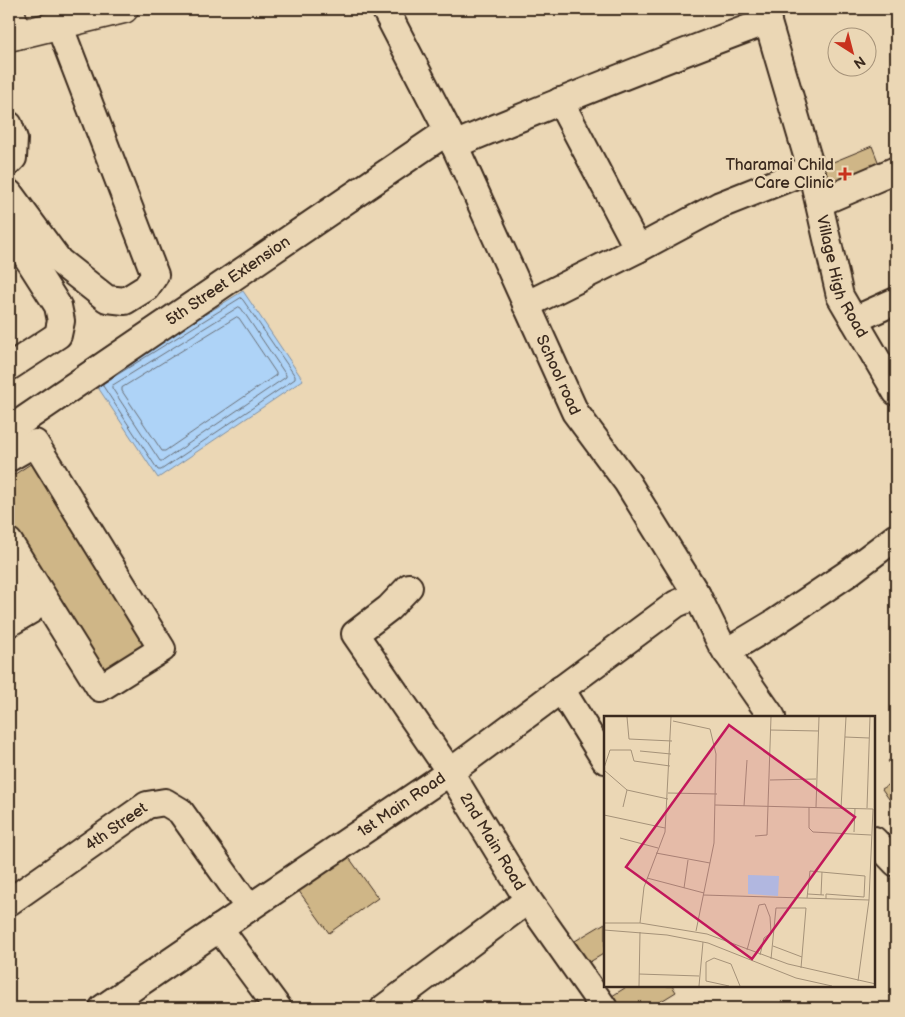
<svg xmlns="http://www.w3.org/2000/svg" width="905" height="1017" font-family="'Balsamiq Sans',sans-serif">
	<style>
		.water { fill: #aed3f7; stroke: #808fa0 }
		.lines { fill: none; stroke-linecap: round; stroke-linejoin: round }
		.shore { stroke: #696e75; stroke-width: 1 }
		.building { fill: #cfb687; stroke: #3b2a1e }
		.minor-casing { stroke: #3b2a1e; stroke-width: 30 }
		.major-casing { stroke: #3b2a1e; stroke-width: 31 }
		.minor { stroke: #ebd7b5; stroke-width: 26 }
		.major { stroke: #ebd7b5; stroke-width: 28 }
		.poi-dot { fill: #c8321e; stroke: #ebd7b5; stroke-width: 2 }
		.labels { text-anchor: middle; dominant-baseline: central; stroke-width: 4.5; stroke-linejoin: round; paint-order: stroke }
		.poi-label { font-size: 16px; fill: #3b2a1e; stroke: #ebd7b5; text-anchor: end }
		.street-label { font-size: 16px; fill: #3b2a1e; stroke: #ebd7b5 }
		.inset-road { fill: none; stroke: #a59279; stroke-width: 1 }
		.view { fill: #c2185b; fill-opacity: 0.15; stroke: #c2185b; stroke-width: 2.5 }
		.inset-edge { fill: none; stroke: #3b2a1e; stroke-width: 2.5 }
	</style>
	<rect width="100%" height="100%" fill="#ebd7b5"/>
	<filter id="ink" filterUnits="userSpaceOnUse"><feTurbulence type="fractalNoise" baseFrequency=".02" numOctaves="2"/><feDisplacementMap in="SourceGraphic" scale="10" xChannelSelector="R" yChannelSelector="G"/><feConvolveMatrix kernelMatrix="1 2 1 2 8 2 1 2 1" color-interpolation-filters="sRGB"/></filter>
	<g filter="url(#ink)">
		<polygon class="water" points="243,291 303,380 158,478 95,383"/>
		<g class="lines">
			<g class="shore">
				<polygon points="241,298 243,300 295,376 295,379 161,470 158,470 103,386 103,384"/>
				<polygon points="239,307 241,308 286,375 286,377 163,461 160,461 112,388 112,386"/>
				<polygon points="237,317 239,318 276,373 276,375 165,451 162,451 122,391 122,388"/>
			</g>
		</g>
		<g class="building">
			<polygon points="872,146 881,169 831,190 821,167"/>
			<polygon points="32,463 153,650 102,684 9,539 9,478"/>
			<polygon points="896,755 896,773 888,761"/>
			<polygon points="896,780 896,794 889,799 882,789"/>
			<polygon points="345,852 378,898 329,933 296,887"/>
			<polygon points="605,923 605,953 588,963 575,941"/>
			<polygon points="628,986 672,986 676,992 650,1008 619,1008 612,996"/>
		</g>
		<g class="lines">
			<defs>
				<g id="minor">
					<path id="s1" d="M385,9L448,131L575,412L627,482L697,595L721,644L772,717"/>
					<path id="s2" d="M764,9L811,169L840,296L896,392"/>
					<polyline points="560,101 638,249"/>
					<polyline points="9,125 14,139 13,158 9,162"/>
					<path d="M454,145C558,102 662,60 768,21"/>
					<polyline points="9,193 59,261 107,299 125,301 146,288 155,275 59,25"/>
					<polyline points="819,203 896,170"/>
					<polyline points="9,229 58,306 61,321 58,335 9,367"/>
					<polyline points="526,305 638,249 720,205 811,169"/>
					<polyline points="854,320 896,301"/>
					<path id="s3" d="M9,430L448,131"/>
					<polyline points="9,458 35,443 162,649 100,688 9,542"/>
					<path id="s4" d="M409,587L389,608L355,634L450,772L528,900L604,1008"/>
					<polyline points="9,623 31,610 13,581"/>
					<polyline points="726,652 774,623 847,574 896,537"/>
					<polyline points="561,689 605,760"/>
					<polyline points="874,840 896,863"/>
					<path id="s5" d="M9,902L147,805L165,802L180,811L249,908"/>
					<polyline points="219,928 278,1008"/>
					<path id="s6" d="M103,1008L249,908L450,772L676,604L697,595"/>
					<polyline points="384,1008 528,900"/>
				</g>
				<g id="major">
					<polyline points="10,9 16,35"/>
					<polyline points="9,37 124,9"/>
				</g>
			</defs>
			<use href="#minor" class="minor-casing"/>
			<use href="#major" class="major-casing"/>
			<use href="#minor" class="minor"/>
			<use href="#major" class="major"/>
		</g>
	</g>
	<path class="poi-dot" d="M842.5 166.5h5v5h5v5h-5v5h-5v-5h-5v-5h5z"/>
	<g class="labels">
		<g class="poi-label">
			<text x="834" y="165">Tharamai Child<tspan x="834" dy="18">Care Clinic</tspan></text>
		</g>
		<g class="street-label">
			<text stroke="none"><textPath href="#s2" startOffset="279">Village High Road</textPath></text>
			<text stroke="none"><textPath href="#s3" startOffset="265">5th Street Extension</textPath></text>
			<text stroke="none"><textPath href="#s1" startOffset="405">School road</textPath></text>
			<text stroke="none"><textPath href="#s6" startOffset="361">1st Main Road</textPath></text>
			<text stroke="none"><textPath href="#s5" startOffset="131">4th Street</textPath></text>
			<text stroke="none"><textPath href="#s4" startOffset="321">2nd Main Road</textPath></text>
		</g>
	</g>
	<g transform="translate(604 716)">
		<rect width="271" height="271" fill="#ebd7b5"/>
		<path d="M144,159L175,160L174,180L144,178Z" fill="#aed3f7"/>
		<path class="inset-road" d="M23,1L25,23L68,25M69,5L106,13L112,38L110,127L92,215M166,14L215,15M241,21L265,22M36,35L67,38M0,52L6,34H27L30,45L66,50M0,54L23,74L64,83M166,64L212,63M64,77L113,78M111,89L269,93L265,184L254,265M140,90L143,44M19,91L23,74M205,91V112L209,116L267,119M212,91L215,1M237,92L242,1M263,92L266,1M0,99L61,112M250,116L251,92M151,120L163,119L167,1M16,122L54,132M52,137L106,147M43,162L100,177M80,172L84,144M204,178L220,179M99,179L265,184M217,179L218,156M203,182L206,155L261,160L260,181L222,178V183M0,207H36L103,218L184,248L272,268M36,207L40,171L61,116L67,1M0,214L63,219L104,227L192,262L228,270M169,230L198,241M143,234L155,189L161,188L166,201L167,217L160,222L156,239M167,243L172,192H202L197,252M35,258L95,260M35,270L36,216M95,270L99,226M125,270L102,265V246L110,242L127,248L136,270"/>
		<path class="view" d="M125,9L251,101L148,243L22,151Z"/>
		<rect width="271" height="271" class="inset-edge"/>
	</g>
	<rect width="905" height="1017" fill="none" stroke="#ebd7b5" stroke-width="30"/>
	<rect x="15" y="15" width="875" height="987" fill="none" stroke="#3b2a1e" stroke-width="2" filter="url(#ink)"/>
	<g transform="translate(852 52) rotate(144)"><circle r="24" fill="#ebd7b5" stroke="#a59279"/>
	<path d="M0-4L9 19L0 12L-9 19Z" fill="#c8321e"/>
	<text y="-8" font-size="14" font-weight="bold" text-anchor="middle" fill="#3b2a1e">N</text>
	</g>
</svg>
